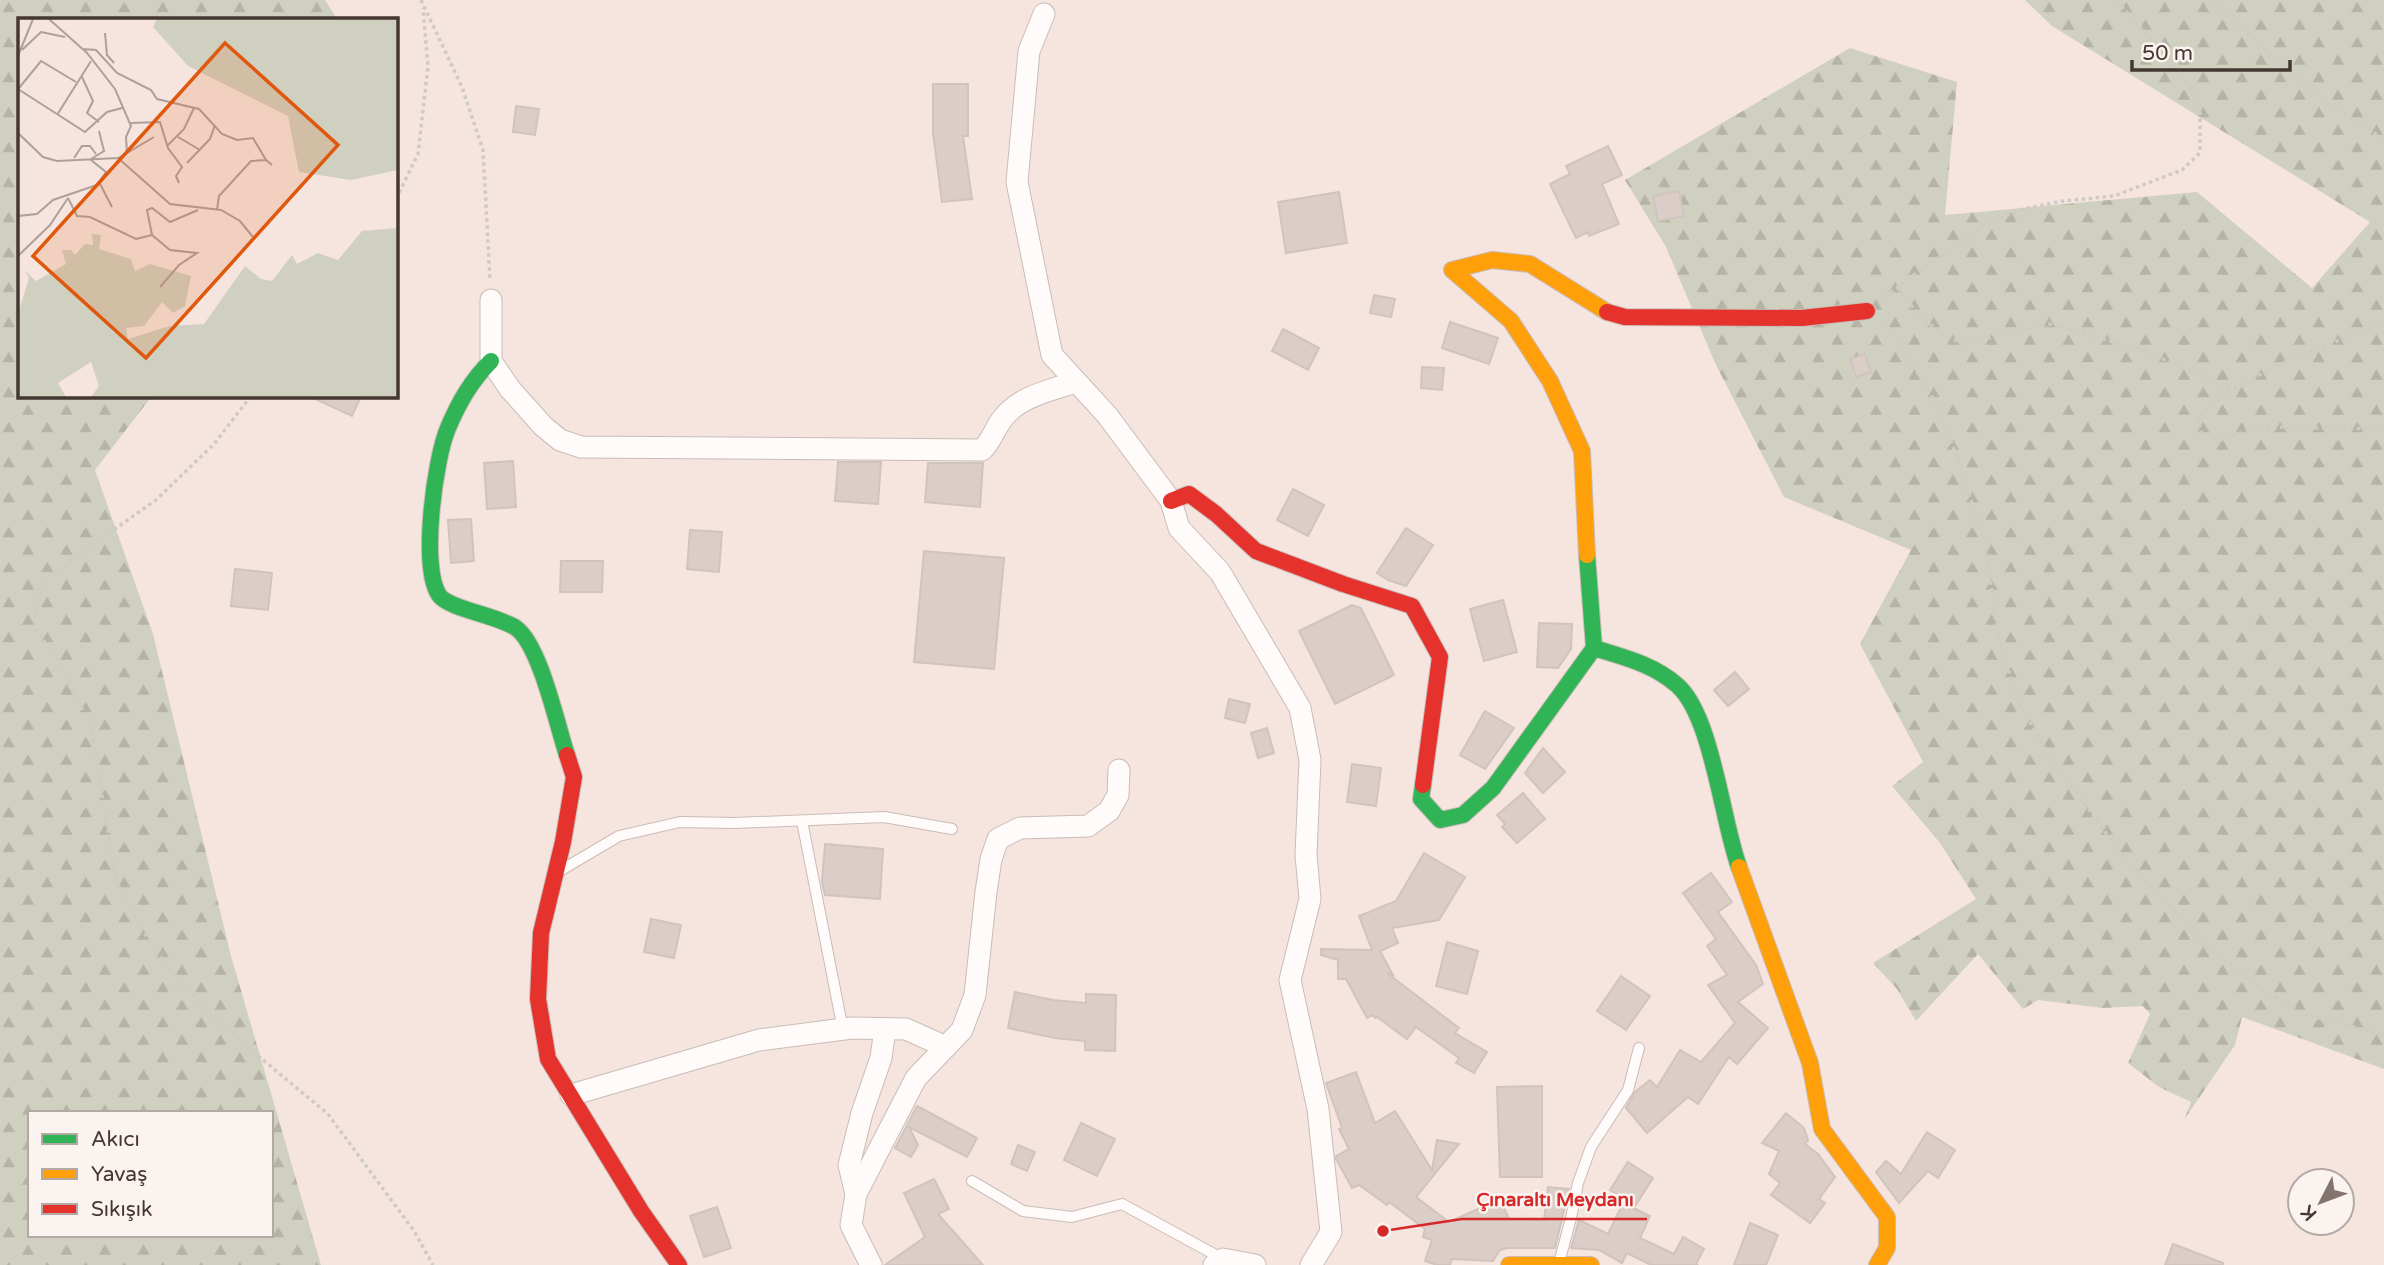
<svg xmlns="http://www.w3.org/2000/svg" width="2384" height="1265" font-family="'Varela Round',sans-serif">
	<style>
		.forest { fill: url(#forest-firs); fill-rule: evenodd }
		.building { fill: #dbcdc7; stroke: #d1c3be; stroke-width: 2 }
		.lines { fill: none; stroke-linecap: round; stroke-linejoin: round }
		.lane-casing { stroke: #cabcb6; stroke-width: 12 }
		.street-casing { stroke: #cabcb6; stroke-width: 23 }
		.fast-casing { stroke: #cabcb6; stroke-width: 18 }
		.slow-casing { stroke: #cabcb6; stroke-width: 18 }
		.jam-casing { stroke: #cabcb6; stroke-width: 18 }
		.path { stroke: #d0cac7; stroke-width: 3.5; stroke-dasharray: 3.5 3.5; stroke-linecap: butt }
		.lane { stroke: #fefbfa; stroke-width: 10 }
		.street { stroke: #fefbfa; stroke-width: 21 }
		.fast { stroke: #30b455; stroke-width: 16 }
		.slow { stroke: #ff9f0a; stroke-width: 16 }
		.jam { stroke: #e5322d; stroke-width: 16 }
		.inset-road { fill: none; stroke: #af9f99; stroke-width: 2 }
		.view { fill: #e0570e; fill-opacity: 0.15; stroke: #e0570e; stroke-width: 3.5 }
		.inset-edge { fill: none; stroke: #453731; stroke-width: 3.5 }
		.leader { fill: none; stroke: #d62828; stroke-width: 2.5 }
		.callout-dot { fill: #d62828; stroke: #fbf3f0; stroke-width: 2.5 }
		.callout-label { font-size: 19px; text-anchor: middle; font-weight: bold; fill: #d62828; stroke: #fbf3f0; stroke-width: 5; stroke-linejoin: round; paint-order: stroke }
	</style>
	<defs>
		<pattern id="forest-firs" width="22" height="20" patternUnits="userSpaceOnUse" patternTransform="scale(1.75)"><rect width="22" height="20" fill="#d0d0c0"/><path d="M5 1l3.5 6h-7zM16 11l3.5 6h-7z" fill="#b4b3a5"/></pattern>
	</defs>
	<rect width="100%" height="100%" fill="#f5e5de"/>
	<g class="forest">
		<path d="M0,0H325L337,19H19V396H152L95,470L153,634L231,956L321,1265H0ZM30,1113H271V1235H30Z"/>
		<polygon points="2025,0 2384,0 2384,1069 2242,1017 2235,1045 2184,1120 2191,1102 2159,1087 2128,1063 2150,1014 2143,1006 2102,1008 2038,1000 2023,1009 1978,954 1916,1021 1897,989 1873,963 1976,899 1940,843 1892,786 1923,762 1860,644 1911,550 1784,497 1715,363 1666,247 1625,180 1850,48 1957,82 1945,215 2197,192 2312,288 2370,222 2052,26"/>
	</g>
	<g class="building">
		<polygon points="933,84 968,84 968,136 963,136 972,199 942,202 933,133"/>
		<polygon points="516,106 539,109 535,135 513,132"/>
		<polygon points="1608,146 1622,175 1602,184 1619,224 1589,236 1588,232 1576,238 1550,184 1570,174 1566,166"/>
		<polygon points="1679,191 1684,216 1658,221 1653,196"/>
		<polygon points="1339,192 1347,243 1286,253 1278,202"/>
		<polygon points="1374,295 1395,299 1391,317 1370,313"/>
		<polygon points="1450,322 1498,338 1489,364 1442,348"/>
		<polygon points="1283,329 1319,348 1308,370 1272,351"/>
		<polygon points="1865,354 1871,372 1856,377 1850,359"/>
		<polygon points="1422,367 1444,368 1442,390 1421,388"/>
		<polygon points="309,396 361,396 352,416"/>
		<polygon points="513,461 516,507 487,509 484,463"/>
		<polygon points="838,462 881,462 878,504 835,501"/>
		<polygon points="928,463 983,463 980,507 925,502"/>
		<polygon points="1293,489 1324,505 1308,536 1277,520"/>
		<polygon points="471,519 474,561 451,563 448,520"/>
		<polygon points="1406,528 1433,545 1406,586 1388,580 1377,573"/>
		<polygon points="690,530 722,532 719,572 687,569"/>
		<polygon points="924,551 1004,558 994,669 914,662"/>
		<polygon points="561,561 603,561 602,592 560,592"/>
		<polygon points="235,569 272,573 268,610 231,606"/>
		<polygon points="1503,600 1517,652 1484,661 1470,609"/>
		<polygon points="1352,605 1361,608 1394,675 1335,704 1299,631"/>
		<polygon points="1539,623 1572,624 1571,649 1558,668 1537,667"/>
		<polygon points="1735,672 1749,689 1728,706 1714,690"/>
		<polygon points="1229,699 1250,704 1245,723 1225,718"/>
		<polygon points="1485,711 1514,728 1485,769 1460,755"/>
		<polygon points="1267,728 1274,753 1258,758 1251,733"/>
		<polygon points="1543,748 1565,772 1543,793 1525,773"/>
		<polygon points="1352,764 1381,768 1376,806 1347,802"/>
		<polygon points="1523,793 1545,819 1517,843 1502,827 1505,824 1497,815"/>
		<polygon points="825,844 883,849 880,899 825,895 822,882"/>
		<polygon points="1424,853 1465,877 1439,920 1392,928 1398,943 1380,951 1393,975 1387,973 1459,1028 1455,1033 1487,1052 1474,1073 1456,1063 1459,1058 1416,1027 1407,1039 1377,1017 1375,1018 1373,1015 1367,1018 1346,979 1338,979 1338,960 1321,955 1321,949 1372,950 1359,916 1396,901"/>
		<polygon points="1711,873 1732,902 1718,912 1756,965 1763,984 1738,1002 1768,1028 1737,1064 1729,1057 1698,1104 1688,1097 1647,1133 1626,1108 1635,1092 1650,1080 1657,1087 1680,1050 1701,1062 1735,1023 1708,985 1727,975 1707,946 1716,939 1683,893"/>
		<polygon points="651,919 681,925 674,958 644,952"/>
		<polygon points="1447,942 1478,951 1467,994 1436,986"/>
		<polygon points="1621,976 1650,996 1626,1030 1597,1011"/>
		<polygon points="1015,992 1053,1000 1086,1003 1086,994 1116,995 1115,1051 1085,1050 1085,1041 1055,1038 1008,1028"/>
		<polygon points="1356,1072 1375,1123 1395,1111 1432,1170 1437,1140 1459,1144 1416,1197 1449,1222 1500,1199 1509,1219 1544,1220 1548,1187 1569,1189 1555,1248 1508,1248 1500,1250 1493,1261 1452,1259 1450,1265 1437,1265 1425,1261 1432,1240 1423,1237 1425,1229 1389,1202 1387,1205 1359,1185 1352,1188 1336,1159 1336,1156 1349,1149 1339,1129 1342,1128 1326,1083"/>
		<polygon points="1542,1086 1542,1177 1500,1177 1497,1087"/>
		<polygon points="917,1106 977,1138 967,1157 909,1127 918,1145 911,1157 895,1148"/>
		<polygon points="1786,1113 1804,1128 1808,1140 1805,1144 1818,1154 1835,1177 1819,1199 1825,1203 1810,1223 1771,1195 1780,1183 1769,1174 1779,1151 1762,1143"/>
		<polygon points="1081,1123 1115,1139 1097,1176 1064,1160"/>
		<polygon points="1927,1132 1955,1150 1938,1178 1928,1171 1899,1203 1876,1172 1886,1161 1901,1174"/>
		<polygon points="1018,1145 1035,1152 1027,1171 1011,1164"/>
		<polygon points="1628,1162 1653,1178 1635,1206 1610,1190"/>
		<polygon points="934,1179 949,1209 938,1214 983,1265 885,1265 925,1237 904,1193"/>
		<polygon points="1623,1203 1650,1216 1640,1238 1674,1254 1683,1237 1704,1249 1696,1264 1698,1265 1651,1265 1627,1253 1622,1263 1599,1250 1571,1248 1579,1220 1608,1234"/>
		<polygon points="717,1207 731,1248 704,1257 690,1216"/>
		<polygon points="1750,1223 1778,1235 1766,1265 1734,1265"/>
		<polygon points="2173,1244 2223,1263 2223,1265 2165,1265"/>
	</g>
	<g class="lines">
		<defs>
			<g id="lane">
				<polyline points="802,821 843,1030"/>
				<polyline points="563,869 619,836 680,822 734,823 884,817 952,829"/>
				<polyline points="972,1181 1023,1211 1072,1217 1122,1204 1223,1259"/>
				<polyline points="1559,1263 1571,1218 1578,1183 1591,1147 1628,1090 1639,1048"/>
			</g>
			<g id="street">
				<polyline points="1044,14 1029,51 1017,182 1052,355 1107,415 1171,501 1179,528 1220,572 1300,708 1310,760 1306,855 1310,899 1290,980 1318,1109 1331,1232 1311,1265"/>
				<path d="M491,300V361L510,389L543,426L560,440L581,447L982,450C992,441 994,429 1003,418C1020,396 1049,391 1075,382"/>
				<polyline points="571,1095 759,1040 852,1028 906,1029 946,1047"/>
				<polyline points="856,1194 849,1165 862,1113 881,1058 885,1029"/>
				<polyline points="871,1265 851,1225 856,1194 916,1078 962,1030 975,995 986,892 991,859 998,839 1020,828 1088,826 1109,811 1118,795 1119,770"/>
				<polyline points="1214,1265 1223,1259 1255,1265"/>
			</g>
			<g id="fast">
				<path d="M491,361C471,381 459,402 448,428C435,458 420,567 439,595C448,609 497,615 516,628C540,645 557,725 567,755"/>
				<path d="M1594,648C1623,657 1653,664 1677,685C1712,715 1722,821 1739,867"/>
				<polyline points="1423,785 1421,799 1440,820 1463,815 1493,788 1594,648 1587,555"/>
			</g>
			<g id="slow">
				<polyline points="1587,555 1582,451 1550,381 1511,321 1452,270 1492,260 1530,264 1607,312"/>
				<polyline points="1739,867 1810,1063 1822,1129 1887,1217 1887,1248 1877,1265"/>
				<polyline points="1509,1265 1591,1265"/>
			</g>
			<g id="jam">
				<polyline points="1607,312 1625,317 1802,318 1867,311"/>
				<polyline points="1171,501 1189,494 1216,514 1256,551 1343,584 1412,606 1440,657 1423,785"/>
				<polyline points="567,755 574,777 563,842 541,933 538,999 548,1059 641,1211 679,1265"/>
			</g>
		</defs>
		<use href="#lane" class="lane-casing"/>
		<use href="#street" class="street-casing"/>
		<use href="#fast" class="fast-casing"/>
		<use href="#slow" class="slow-casing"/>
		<use href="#jam" class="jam-casing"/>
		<g class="path">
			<polyline points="421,0 462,87 483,150 490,280"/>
			<polyline points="2212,0 2323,101 2384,139"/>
			<polyline points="396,199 418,154 428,67 423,8"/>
			<path d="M1898,288C1919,318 1929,327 1962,344L2049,324L2142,350L2235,390"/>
			<polyline points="1885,297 1927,265 1985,226 2018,210 2063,201 2114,196 2182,170 2200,153 2200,106 2182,76 2116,0"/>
			<path d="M2384,322C2324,348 2246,371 2198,417L2201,432L2220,440L2259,427L2384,429"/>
			<polyline points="1885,326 1895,335 1937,405 1956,455 1985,542 1998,637 2018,700 2045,750 2119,851 2207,947 2265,991 2307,1015 2384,1035"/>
			<polyline points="251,396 214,444 156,500 75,557 44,581 35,600 36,630 57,660 91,726 116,881 154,950 209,1015 328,1114 414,1231 433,1265"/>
		</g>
		<use href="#lane" class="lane"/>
		<use href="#street" class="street"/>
		<use href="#fast" class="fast"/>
		<use href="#slow" class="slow"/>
		<use href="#jam" class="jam"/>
	</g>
	<g transform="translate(18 18)">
		<rect width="380" height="380" fill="#f5e5de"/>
		<path d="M139,1H380V152L333,162L281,154L270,98L170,48L135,9ZM380,210V379H73L81,368L73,344L40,365L48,379H0V296L11,260L7,253L18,263L48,246L44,232H53L57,237L67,226L75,227L74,216L83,217L81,231L113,241L117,253L132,246L173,258L167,288L155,295L144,284L126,308L108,310L110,321L152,308L186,306L227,248L243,261L254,263L274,237L279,246L300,235L320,242L344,213Z" fill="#d0d0c0"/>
		<path class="inset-road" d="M31,1L69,35L97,71L113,108L108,119L109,135L100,140M87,15L89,37L96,45M64,31L78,32L99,55L133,72L139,81L181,91L204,116L219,122L235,120L248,142M4,32L23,14L47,19M0,38L15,1M64,59L75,83L69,95L81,104M1,70L23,43L58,64M0,71L67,114L89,94L104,90M39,97L73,43M113,105L142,104L150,130L164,149L158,158L161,165M0,115L25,139L39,143L100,140L152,186L203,192L222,203L235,219M160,119L182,132M150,127L166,111L176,90M109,135L136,119M56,140L64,128H72L78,136M73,141L86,133L81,113M169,145L192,121L197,107M81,164L94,189M50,180L59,198L72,199L118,221L134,217M199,192L201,178L233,143L248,142L254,147M0,198L19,196L35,182L79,167L88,154L73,142M0,238L32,207L50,180M142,269L161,247L179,235L152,232L134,217L129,192L134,190L152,204L180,192"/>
		<path class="view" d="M207,25L320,127L128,340L15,238Z"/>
		<rect width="380" height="380" class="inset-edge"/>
	</g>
	<path class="leader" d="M1383 1231L1462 1219H1647"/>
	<circle class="callout-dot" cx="1383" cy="1231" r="7"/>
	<g class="callout-label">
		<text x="1555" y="1206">Çınaraltı Meydanı</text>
	</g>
	<rect x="28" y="1111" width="245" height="126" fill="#fbf3f0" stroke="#b2a8a4" stroke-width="2"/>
	<rect x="42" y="1134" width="35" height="10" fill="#30b455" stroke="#b2a8a4" stroke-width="2"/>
	<text x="91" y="1146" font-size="21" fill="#453731">Akıcı</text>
	<rect x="42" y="1169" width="35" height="10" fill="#ff9f0a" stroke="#b2a8a4" stroke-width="2"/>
	<text x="91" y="1181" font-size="21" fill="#453731">Yavaş</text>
	<rect x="42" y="1204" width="35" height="10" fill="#e5322d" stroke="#b2a8a4" stroke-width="2"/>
	<text x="91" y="1216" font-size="21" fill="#453731">Sıkışık</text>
	<g transform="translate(2321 1202) rotate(228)"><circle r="33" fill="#fbf3f0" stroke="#b2a8a4" stroke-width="2"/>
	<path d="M0-5L12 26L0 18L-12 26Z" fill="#83746e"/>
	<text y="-10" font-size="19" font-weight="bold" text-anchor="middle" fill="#453731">K</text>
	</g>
	<path d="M2132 60v10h158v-10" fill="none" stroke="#453731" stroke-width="3.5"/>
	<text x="2142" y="60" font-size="21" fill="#453731" stroke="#fbf3f0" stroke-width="5" paint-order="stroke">50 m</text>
</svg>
